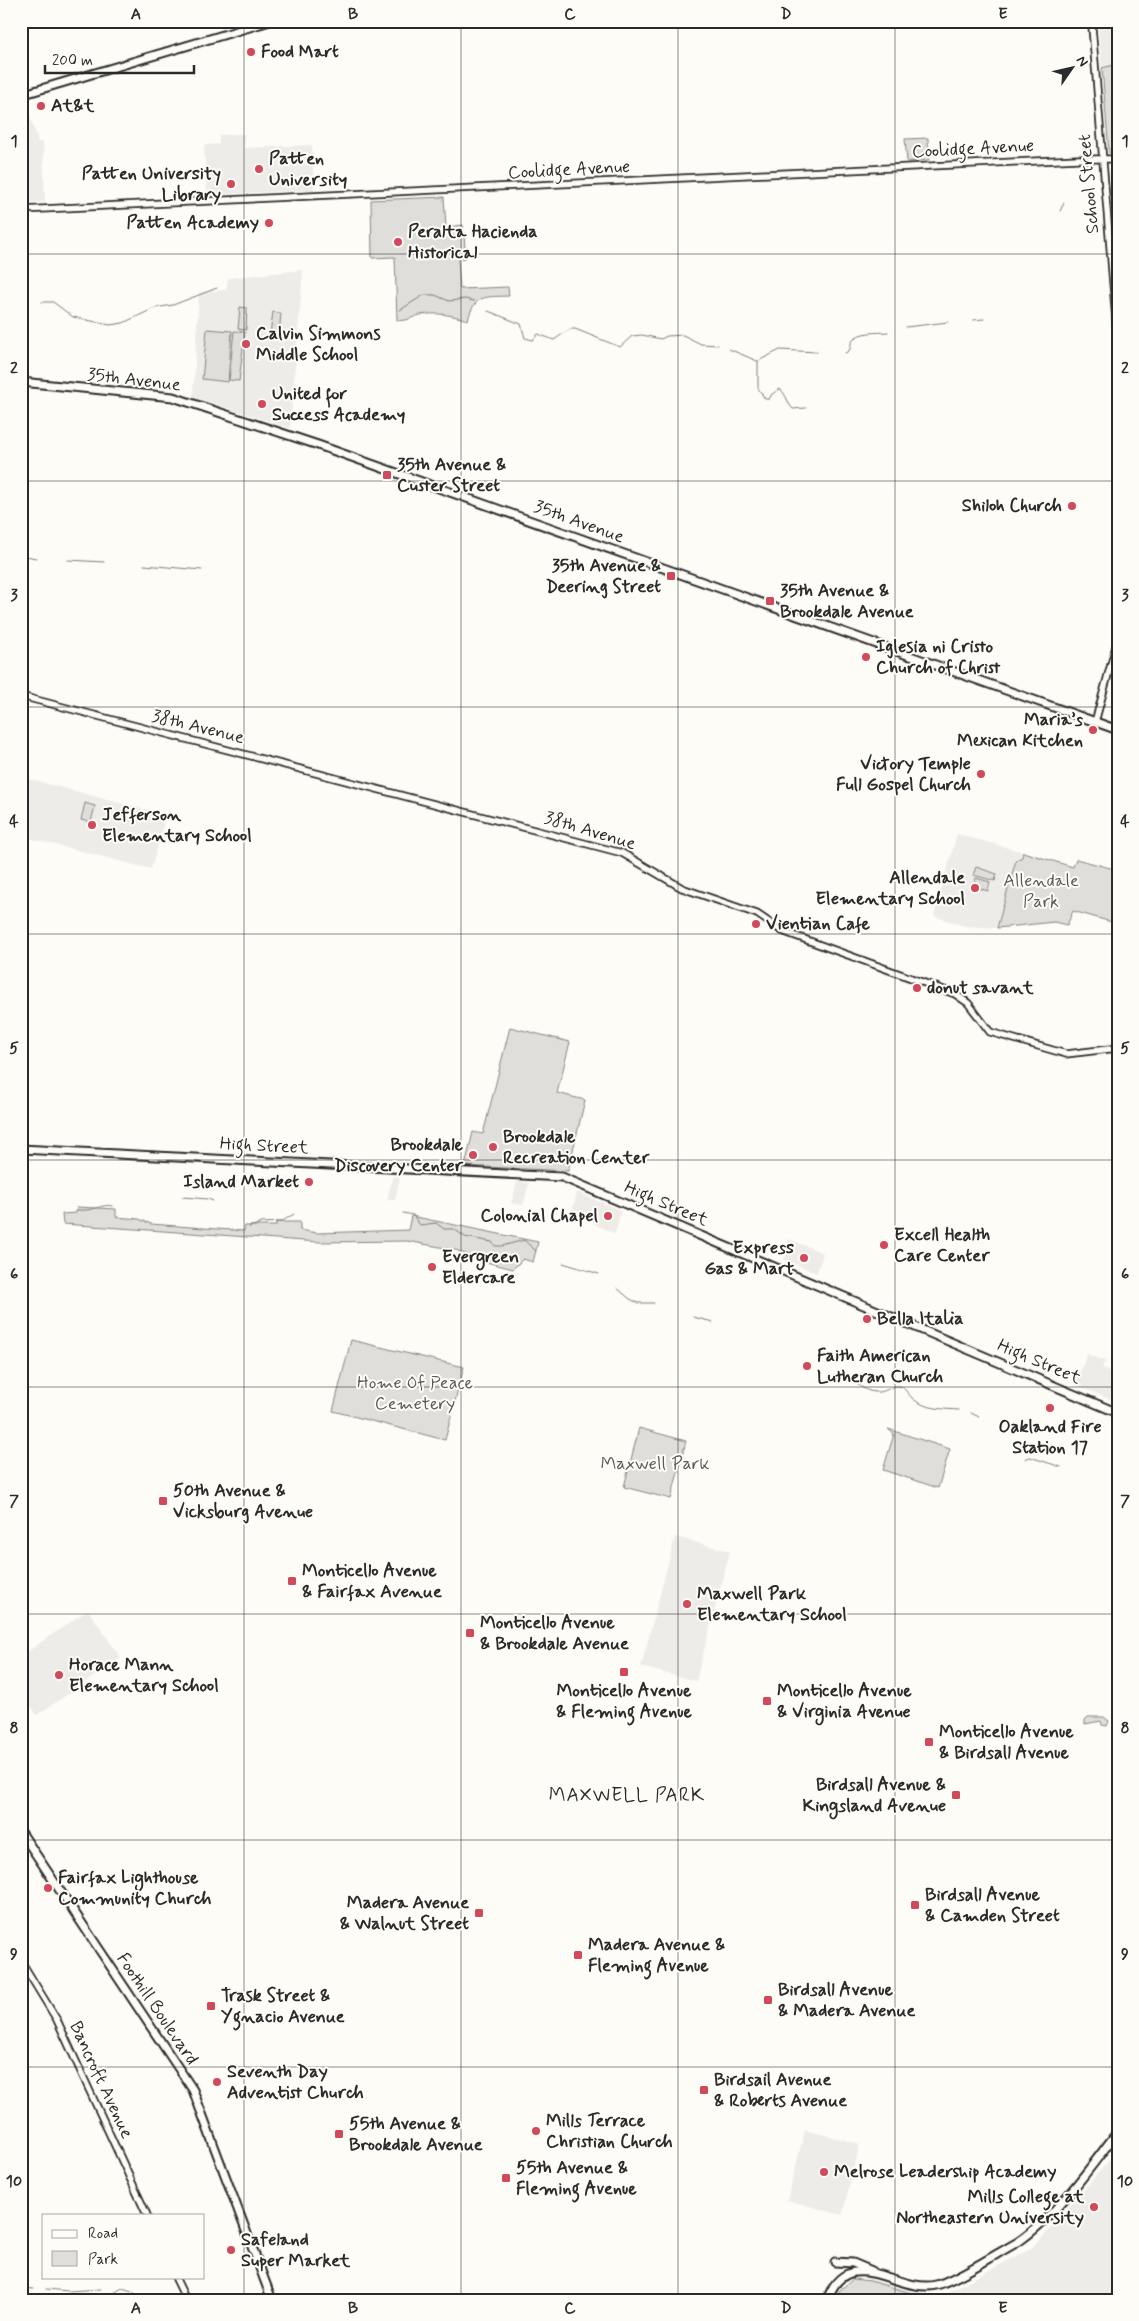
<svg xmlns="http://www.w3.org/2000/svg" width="1139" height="2321" font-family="Mynerve,sans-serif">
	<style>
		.built { fill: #edece8 }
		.green { fill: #dfdeda; stroke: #858482 }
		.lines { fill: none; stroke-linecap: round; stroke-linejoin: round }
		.stream { stroke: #7e7d7b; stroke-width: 1 }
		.minor-casing { stroke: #2b2b2b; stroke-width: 9 }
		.major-casing { stroke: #2b2b2b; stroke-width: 11 }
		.minor { stroke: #fdfcf7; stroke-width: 5.5 }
		.major { stroke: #fdfcf7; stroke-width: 7 }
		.grid { fill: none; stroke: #2b2b2b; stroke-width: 1; stroke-opacity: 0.55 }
		.poi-dot { fill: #d1495b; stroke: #fdfcf7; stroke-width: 2 }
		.labels { text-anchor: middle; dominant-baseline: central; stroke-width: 4; stroke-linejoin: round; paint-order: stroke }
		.poi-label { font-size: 18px; font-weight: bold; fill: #2b2b2b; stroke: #fdfcf7; text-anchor: start }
		.street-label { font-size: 18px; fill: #2b2b2b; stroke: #fdfcf7 }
		.park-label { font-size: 18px; fill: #585857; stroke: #fdfcf7 }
		.neighbourhood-label { font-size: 19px; letter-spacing: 1px; fill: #2b2b2b; stroke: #fdfcf7 }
		.neatline { fill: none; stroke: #2b2b2b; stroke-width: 2 }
		.grid-label { font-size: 16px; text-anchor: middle; font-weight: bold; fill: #2b2b2b }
	</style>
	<rect width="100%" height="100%" fill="#fdfcf7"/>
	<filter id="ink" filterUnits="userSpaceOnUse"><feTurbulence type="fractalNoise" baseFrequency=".02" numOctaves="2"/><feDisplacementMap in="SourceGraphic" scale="10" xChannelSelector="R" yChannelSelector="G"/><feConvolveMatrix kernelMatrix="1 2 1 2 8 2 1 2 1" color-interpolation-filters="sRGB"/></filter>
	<g filter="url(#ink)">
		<g class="built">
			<polygon points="1118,21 1118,154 1109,153 1098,22"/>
			<polygon points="26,102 38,142 43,142 45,202 21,203 21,104"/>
			<polygon points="244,134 244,148 312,145 314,190 207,195 204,145 219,144 219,135"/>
			<polygon points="303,270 290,428 193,397 199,292 226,290 228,278"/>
			<polygon points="21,777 166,815 151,869 21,836"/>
			<polygon points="957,834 1023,852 1022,857 1016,860 997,928 965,926 934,916"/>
			<polygon points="393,1176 400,1177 395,1200 387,1200"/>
			<polygon points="517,1182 529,1183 523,1205 511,1203"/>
			<polygon points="577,1192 621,1211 615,1234 594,1224 594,1220 572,1211"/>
			<polygon points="789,1239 823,1253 817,1273 784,1260"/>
			<polygon points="1087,1354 1105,1361 1102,1368 1118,1375 1118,1385 1112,1400 1075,1385"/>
			<polygon points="675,1537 730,1551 696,1681 641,1667"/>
			<polygon points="88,1610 121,1658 37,1715 21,1692 21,1656"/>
			<polygon points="805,2130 860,2144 842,2215 787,2200"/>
			<polygon points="1118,2150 1118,2300 838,2300 853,2283 869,2279 926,2294 941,2295 1029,2250 1041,2239"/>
		</g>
		<g class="green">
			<polygon points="1118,64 1118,154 1109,153 1102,68"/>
			<polygon points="928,138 929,160 907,162 905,139"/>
			<path d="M444,197L446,227L463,225L466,258L458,259L460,289L508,287L509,296C485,297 475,294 468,320C451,315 438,312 420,315C412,317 406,322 397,320L395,257L372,258L371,200Z"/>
			<polygon points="240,307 247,308 246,330 238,329"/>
			<polygon points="273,312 281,313 279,335 270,334"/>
			<polygon points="207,329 232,331 228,382 202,379"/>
			<polygon points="234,331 245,332 239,381 229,380"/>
			<polygon points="85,803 95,806 91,822 81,820"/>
			<polygon points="1023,852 1073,867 1076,859 1118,870 1118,914 1115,923 1073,911 1067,925 1054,922 997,928 1016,860 1022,857"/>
			<polygon points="976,867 997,874 995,881 973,875"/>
			<polygon points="976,878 990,882 988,891 973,886"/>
			<polygon points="510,1027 570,1042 557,1093 585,1100 568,1171 465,1166 473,1132 483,1134"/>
			<polygon points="77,1207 116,1209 116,1217 139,1219 151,1224 244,1231 245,1226 276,1226 276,1222 300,1222 300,1230 317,1233 408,1230 411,1216 538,1242 533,1262 523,1259 513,1269 482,1261 456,1250 407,1241 319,1242 63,1224 62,1214 76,1213"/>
			<polygon points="351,1340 464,1367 445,1440 333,1411"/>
			<polygon points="639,1428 686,1441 671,1499 624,1487"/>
			<polygon points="888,1429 950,1449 938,1488 883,1470 894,1434"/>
			<polygon points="1088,1717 1104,1717 1109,1721 1107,1726 1102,1725 1101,1721 1085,1724 1085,1720"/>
			<polygon points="853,2279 870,2281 914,2294 910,2300 834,2300 840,2290"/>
		</g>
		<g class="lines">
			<g class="stream">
				<polyline points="1060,211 1064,203"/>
				<polyline points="42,302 53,302 73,317 110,325 123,323 155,308 173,305 217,288"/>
				<polyline points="400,310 424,295 435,295 449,301 465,299 474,301"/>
				<polyline points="488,311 521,324 525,338 533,340 538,334 554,340 570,329 575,329 620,347 632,336 642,335 661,339 667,336 683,335 701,344 718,345"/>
				<polyline points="973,320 984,319"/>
				<polyline points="906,327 948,322"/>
				<polyline points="729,349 757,361"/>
				<path d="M845,353L849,351C851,348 850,343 853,340C859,331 878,333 888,332"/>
				<path d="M758,361V388L765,399H769L772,394L780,389C787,395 787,403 793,409L806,408"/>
				<polyline points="758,361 780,350 817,352"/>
				<polyline points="21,555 36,558"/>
				<polyline points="68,560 104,562"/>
				<polyline points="144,565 202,570"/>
				<polyline points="182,1197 208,1199 213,1201"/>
				<path d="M77,1210C94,1212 102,1203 113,1206"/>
				<polyline points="403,1213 413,1215 420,1225 436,1223 444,1229 454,1229 465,1237 492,1242 495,1246 502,1246 524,1240 536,1251"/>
				<polyline points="249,1227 262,1223 281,1222 294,1214"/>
				<polyline points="563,1263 599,1274"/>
				<polyline points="617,1288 630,1299 638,1303 654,1303"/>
				<polyline points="693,1317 713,1322"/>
				<path d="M851,1379C859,1386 868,1393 879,1392C886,1392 895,1383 902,1387C906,1390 909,1395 913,1399C926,1409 943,1409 959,1410"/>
				<polyline points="971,1413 979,1417"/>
				<polyline points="1025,1459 1030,1457 1061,1467"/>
				<polyline points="21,2288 34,2289"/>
				<polyline points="46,2289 69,2291 100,2289"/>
				<polyline points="114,2293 122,2288 132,2291 142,2300"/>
				<polyline points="157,2300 164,2300"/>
			</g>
			<defs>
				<g id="minor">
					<polyline points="1089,21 1092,27 1118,345"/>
					<polyline points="21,210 1078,159 1118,159"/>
					<polyline points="21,696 622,853 682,888 757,914 782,931 955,994 968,1003 990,1032 1066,1054 1118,1048"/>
					<polyline points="1095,722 1118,639"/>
					<polyline points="21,1961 57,2020 147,2215"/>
					<polyline points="175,2277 186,2300"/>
				</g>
				<g id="major">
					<polyline points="21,95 270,21"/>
					<polyline points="21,382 173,397 318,445 1118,730"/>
					<polyline points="21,1149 562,1177 1118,1413"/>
					<polyline points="21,1832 193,2090 272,2300"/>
					<polyline points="835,2262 853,2263 872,2271"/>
					<path d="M827,2300C848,2241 898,2294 936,2285C957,2280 997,2253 1018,2242C1056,2216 1090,2168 1118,2131"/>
				</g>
			</defs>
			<use href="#minor" class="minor-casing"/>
			<use href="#major" class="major-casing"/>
			<use href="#minor" class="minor"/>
			<use href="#major" class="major"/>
		</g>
	</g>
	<path class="grid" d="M244,21V2300M461,21V2300M678,21V2300M895,21V2300M21,254H1118M21,481H1118M21,707H1118M21,934H1118M21,1160H1118M21,1387H1118M21,1614H1118M21,1840H1118M21,2067H1118"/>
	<g class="poi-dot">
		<circle cx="251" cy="52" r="5"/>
		<circle cx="41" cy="106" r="5"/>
		<circle cx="259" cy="169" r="5"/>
		<circle cx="231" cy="184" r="5"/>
		<circle cx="269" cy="223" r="5"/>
		<circle cx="398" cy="242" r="5"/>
		<circle cx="246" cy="344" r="5"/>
		<circle cx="262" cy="404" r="5"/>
		<rect x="382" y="470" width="10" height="10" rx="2.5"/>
		<circle cx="1072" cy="506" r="5"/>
		<rect x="666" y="571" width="10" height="10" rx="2.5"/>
		<rect x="765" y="596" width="10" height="10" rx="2.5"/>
		<circle cx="866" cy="657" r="5"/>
		<circle cx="1093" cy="730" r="5"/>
		<circle cx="981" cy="774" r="5"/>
		<circle cx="92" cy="825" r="5"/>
		<circle cx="975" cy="888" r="5"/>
		<circle cx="756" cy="924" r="5"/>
		<circle cx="917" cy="988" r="5"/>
		<circle cx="493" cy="1147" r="5"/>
		<circle cx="473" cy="1155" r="5"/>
		<circle cx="309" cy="1182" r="5"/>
		<circle cx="608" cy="1216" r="5"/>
		<circle cx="884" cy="1245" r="5"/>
		<circle cx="804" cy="1258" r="5"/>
		<circle cx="432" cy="1267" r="5"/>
		<circle cx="867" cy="1319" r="5"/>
		<circle cx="807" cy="1366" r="5"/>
		<circle cx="1050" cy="1408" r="5"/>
		<rect x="158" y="1496" width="10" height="10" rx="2.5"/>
		<rect x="287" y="1576" width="10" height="10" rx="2.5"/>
		<circle cx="687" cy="1604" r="5"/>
		<rect x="465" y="1628" width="10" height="10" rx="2.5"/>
		<rect x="619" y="1667" width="10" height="10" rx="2.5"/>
		<circle cx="59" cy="1675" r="5"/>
		<rect x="762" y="1696" width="10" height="10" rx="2.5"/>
		<rect x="924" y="1737" width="10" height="10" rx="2.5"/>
		<rect x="951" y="1790" width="10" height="10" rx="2.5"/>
		<circle cx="48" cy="1888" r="5"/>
		<rect x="910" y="1900" width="10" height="10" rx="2.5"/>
		<rect x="474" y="1908" width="10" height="10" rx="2.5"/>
		<rect x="573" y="1950" width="10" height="10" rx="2.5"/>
		<rect x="763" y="1995" width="10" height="10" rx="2.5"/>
		<rect x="206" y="2001" width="10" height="10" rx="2.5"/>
		<circle cx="217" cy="2082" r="5"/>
		<rect x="699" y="2085" width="10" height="10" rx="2.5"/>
		<circle cx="536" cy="2131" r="5"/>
		<rect x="334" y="2129" width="10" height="10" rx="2.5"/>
		<circle cx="824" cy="2172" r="5"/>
		<rect x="501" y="2173" width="10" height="10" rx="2.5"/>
		<circle cx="1094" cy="2207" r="5"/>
		<circle cx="231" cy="2250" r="5"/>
	</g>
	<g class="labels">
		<g class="poi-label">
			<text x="261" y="52">Food Mart</text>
			<text x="51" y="106">At&amp;t</text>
			<text x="269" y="159">Patten<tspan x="269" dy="21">University</tspan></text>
			<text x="221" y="174" text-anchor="end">Patten University<tspan x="221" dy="21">Library</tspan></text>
			<text x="259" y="223" text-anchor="end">Patten Academy</text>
			<text x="408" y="232">Peralta Hacienda<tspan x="408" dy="21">Historical</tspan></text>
			<text x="256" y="334">Calvin Simmons<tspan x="256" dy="21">Middle School</tspan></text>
			<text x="272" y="394">United for<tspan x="272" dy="21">Success Academy</tspan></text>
			<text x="397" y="465">35th Avenue &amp;<tspan x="397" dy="21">Custer Street</tspan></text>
			<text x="1062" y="506" text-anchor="end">Shiloh Church</text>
			<text x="661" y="566" text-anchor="end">35th Avenue &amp;<tspan x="661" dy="21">Deering Street</tspan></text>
			<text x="780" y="591">35th Avenue &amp;<tspan x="780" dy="21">Brookdale Avenue</tspan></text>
			<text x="876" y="647">Iglesia ni Cristo<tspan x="876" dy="21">Church of Christ</tspan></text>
			<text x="1083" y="720" text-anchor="end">Maria’s<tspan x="1083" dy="21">Mexican Kitchen</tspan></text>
			<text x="971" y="764" text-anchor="end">Victory Temple<tspan x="971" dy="21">Full Gospel Church</tspan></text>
			<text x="102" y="815">Jefferson<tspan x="102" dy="21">Elementary School</tspan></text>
			<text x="965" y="878" text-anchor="end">Allendale<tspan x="965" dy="21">Elementary School</tspan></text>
			<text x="766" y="924">Vientian Cafe</text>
			<text x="927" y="988">donut savant</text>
			<text x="503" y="1137">Brookdale<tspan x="503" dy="21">Recreation Center</tspan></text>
			<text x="463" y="1145" text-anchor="end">Brookdale<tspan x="463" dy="21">Discovery Center</tspan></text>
			<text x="299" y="1182" text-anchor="end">Island Market</text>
			<text x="598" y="1216" text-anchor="end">Colonial Chapel</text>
			<text x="894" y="1235">Excell Health<tspan x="894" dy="21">Care Center</tspan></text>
			<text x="794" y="1248" text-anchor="end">Express<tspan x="794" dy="21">Gas &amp; Mart</tspan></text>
			<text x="442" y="1257">Evergreen<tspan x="442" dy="21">Eldercare</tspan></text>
			<text x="877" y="1319">Bella Italia</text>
			<text x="817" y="1356">Faith American<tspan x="817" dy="21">Lutheran Church</tspan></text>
			<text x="1050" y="1427" text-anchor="middle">Oakland Fire<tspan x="1050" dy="21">Station 17</tspan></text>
			<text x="173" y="1491">50th Avenue &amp;<tspan x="173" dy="21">Vicksburg Avenue</tspan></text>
			<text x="302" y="1571">Monticello Avenue<tspan x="302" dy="21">&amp; Fairfax Avenue</tspan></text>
			<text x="697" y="1594">Maxwell Park<tspan x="697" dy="21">Elementary School</tspan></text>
			<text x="480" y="1623">Monticello Avenue<tspan x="480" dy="21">&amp; Brookdale Avenue</tspan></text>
			<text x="69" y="1665">Horace Mann<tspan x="69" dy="21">Elementary School</tspan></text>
			<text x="624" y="1691" text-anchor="middle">Monticello Avenue<tspan x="624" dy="21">&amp; Fleming Avenue</tspan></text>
			<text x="777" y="1691">Monticello Avenue<tspan x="777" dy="21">&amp; Virginia Avenue</tspan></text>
			<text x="939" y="1732">Monticello Avenue<tspan x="939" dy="21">&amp; Birdsall Avenue</tspan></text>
			<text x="946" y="1785" text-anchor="end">Birdsall Avenue &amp;<tspan x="946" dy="21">Kingsland Avenue</tspan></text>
			<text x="58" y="1878">Fairfax Lighthouse<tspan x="58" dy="21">Community Church</tspan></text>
			<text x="925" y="1895">Birdsall Avenue<tspan x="925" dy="21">&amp; Camden Street</tspan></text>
			<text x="469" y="1903" text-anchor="end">Madera Avenue<tspan x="469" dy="21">&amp; Walnut Street</tspan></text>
			<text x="588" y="1945">Madera Avenue &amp;<tspan x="588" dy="21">Fleming Avenue</tspan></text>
			<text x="778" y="1990">Birdsall Avenue<tspan x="778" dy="21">&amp; Madera Avenue</tspan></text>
			<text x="221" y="1996">Trask Street &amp;<tspan x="221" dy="21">Ygnacio Avenue</tspan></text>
			<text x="227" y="2072">Seventh Day<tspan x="227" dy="21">Adventist Church</tspan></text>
			<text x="714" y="2080">Birdsail Avenue<tspan x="714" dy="21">&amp; Roberts Avenue</tspan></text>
			<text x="546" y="2121">Mills Terrace<tspan x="546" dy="21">Christian Church</tspan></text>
			<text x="349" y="2124">55th Avenue &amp;<tspan x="349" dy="21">Brookdale Avenue</tspan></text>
			<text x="516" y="2168">55th Avenue &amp;<tspan x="516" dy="21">Fleming Avenue</tspan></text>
			<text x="834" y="2172">Melrose Leadership Academy</text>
			<text x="1084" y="2197" text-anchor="end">Mills College at<tspan x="1084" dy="21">Northeastern University</tspan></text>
			<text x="241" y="2240">Safeland<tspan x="241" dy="21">Super Market</tspan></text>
		</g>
		<g class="street-label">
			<text transform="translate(973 149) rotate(-3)">Coolidge Avenue</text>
			<text transform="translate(569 170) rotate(-3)">Coolidge Avenue</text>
			<text transform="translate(1089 184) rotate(-95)">School Street</text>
			<text transform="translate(134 380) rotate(7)">35th Avenue</text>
			<text transform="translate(579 522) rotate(20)">35th Avenue</text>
			<text transform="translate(198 727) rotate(14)">38th Avenue</text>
			<text transform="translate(590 831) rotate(17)">38th Avenue</text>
			<text transform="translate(264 1146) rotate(3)">High Street</text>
			<text transform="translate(666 1204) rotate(23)">High Street</text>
			<text transform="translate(1039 1362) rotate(23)">High Street</text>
			<text transform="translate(157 2009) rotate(56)">Foothill Boulevard</text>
			<text transform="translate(101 2080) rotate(65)">Bancroft Avenue</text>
		</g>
		<g class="park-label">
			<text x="1041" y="881">Allendale<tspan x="1041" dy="21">Park</tspan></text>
			<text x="415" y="1383">Home Of Peace<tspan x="415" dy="21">Cemetery</tspan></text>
			<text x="655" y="1464">Maxwell Park</text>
		</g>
		<g class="neighbourhood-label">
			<text x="627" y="1795">MAXWELL PARK</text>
		</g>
	</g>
	<rect width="1139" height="2321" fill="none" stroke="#fdfcf7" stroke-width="55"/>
	<rect x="42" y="2214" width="162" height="65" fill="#fdfcf7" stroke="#a9a8a5"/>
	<rect x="52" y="2230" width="25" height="8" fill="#fdfcf7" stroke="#a9a8a5"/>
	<text x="88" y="2238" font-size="15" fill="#2b2b2b">Road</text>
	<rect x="52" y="2251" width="25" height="15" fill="#dfdeda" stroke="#a9a8a5"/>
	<text x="88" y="2264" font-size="15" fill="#2b2b2b">Park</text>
	<g transform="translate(1072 68) rotate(56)" stroke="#fdfcf7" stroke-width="4" paint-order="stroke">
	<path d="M0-4L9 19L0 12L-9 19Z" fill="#2b2b2b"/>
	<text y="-8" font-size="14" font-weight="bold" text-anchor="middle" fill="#2b2b2b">N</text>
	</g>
	<path d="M45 65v8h149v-8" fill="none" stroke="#2b2b2b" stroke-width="2.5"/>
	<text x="52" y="65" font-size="15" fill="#2b2b2b" stroke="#fdfcf7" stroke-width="4" paint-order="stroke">200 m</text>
	<rect x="28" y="28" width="1084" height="2266" class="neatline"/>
	<g class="grid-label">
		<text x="136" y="19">A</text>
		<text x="353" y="19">B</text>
		<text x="570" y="19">C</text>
		<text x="786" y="19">D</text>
		<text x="1003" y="19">E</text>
		<text x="14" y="146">1</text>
		<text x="1125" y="146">1</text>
		<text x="14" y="373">2</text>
		<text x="1125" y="373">2</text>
		<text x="14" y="600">3</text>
		<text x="1125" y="600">3</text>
		<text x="14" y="826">4</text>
		<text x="1125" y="826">4</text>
		<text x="14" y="1053">5</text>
		<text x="1125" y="1053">5</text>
		<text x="14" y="1279">6</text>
		<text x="1125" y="1279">6</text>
		<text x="14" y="1506">7</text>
		<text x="1125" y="1506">7</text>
		<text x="14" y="1733">8</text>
		<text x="1125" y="1733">8</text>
		<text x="14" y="1959">9</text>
		<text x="1125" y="1959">9</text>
		<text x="14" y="2186">10</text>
		<text x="1125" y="2186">10</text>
		<text x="136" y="2313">A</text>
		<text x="353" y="2313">B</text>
		<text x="570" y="2313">C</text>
		<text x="786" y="2313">D</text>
		<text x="1003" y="2313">E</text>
	</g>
</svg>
